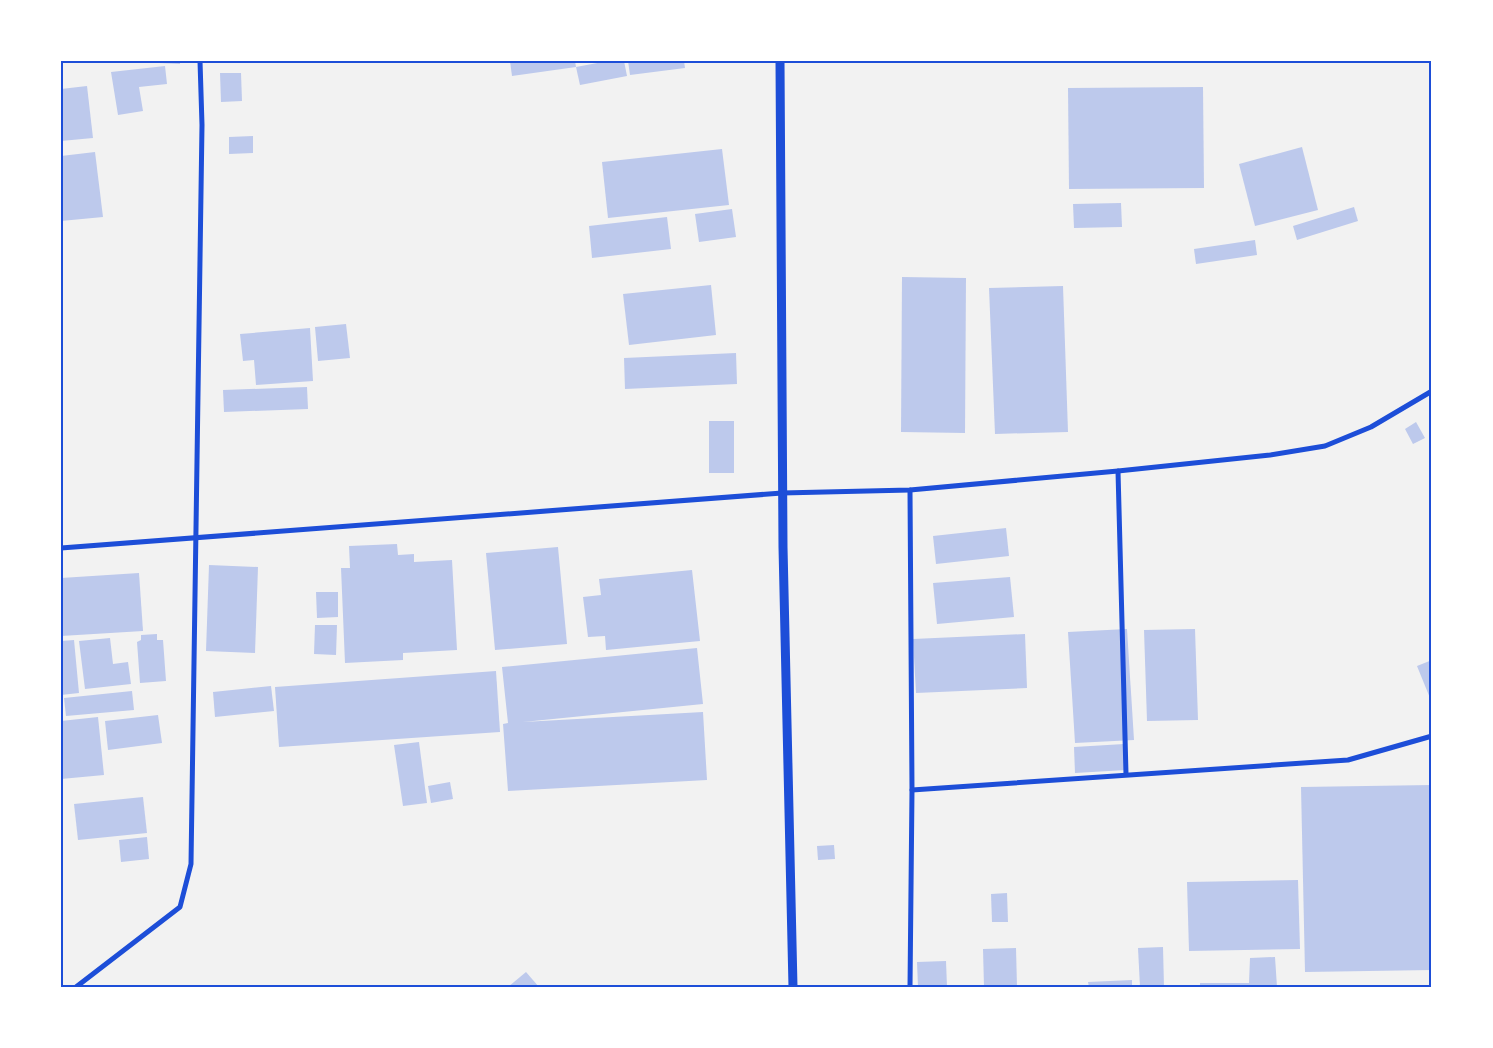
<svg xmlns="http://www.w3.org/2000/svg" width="1493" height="1048" font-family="Karla,sans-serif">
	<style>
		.building { fill: #bdc9ec }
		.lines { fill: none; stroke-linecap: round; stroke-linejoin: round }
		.minor { stroke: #1d4ed8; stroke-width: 5 }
		.tertiary { stroke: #1d4ed8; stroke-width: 9 }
		.neatline { fill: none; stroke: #1d4ed8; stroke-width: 2 }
	</style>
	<rect width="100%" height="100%" fill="#f2f2f2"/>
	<g class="building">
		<polygon points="159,61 180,61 180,64 159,63"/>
		<polygon points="510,61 575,61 576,67 512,76"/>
		<polygon points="608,61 624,61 627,76 580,85 576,67"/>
		<polygon points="628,61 684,61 685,68 630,75"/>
		<polygon points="165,66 167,84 139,87 143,111 118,115 111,72"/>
		<polygon points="220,73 241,73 242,101 221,102"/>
		<polygon points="87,86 93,138 61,141 61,89"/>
		<polygon points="1203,87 1204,188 1069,189 1068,88"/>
		<polygon points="253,136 253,153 229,154 229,137"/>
		<polygon points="1302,147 1318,210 1255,226 1239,164"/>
		<polygon points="722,149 729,205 608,218 602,162"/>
		<polygon points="95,152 103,217 61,221 61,156"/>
		<polygon points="1121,203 1122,227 1074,228 1073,204"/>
		<polygon points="1354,207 1358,221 1297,240 1293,226"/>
		<polygon points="732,209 736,237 699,242 695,214"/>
		<polygon points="667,217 671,249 592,258 589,226"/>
		<polygon points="1255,240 1257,255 1196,264 1194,249"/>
		<polygon points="902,277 966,278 965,433 901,432"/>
		<polygon points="711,285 716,335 629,345 623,294"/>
		<polygon points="1063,286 1068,432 995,434 989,288"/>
		<polygon points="346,324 350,358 318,361 315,327"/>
		<polygon points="310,328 313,381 256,385 254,360 243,361 240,334"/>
		<polygon points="736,353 737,384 625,389 624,358"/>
		<polygon points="307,387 308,409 224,412 223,390"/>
		<rect x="709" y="421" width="25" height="52"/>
		<polygon points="1416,422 1425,438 1413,444 1405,429"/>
		<polygon points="1006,528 1009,556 936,564 933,536"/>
		<polygon points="397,544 398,555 414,554 414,562 452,560 457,650 403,653 403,660 345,663 341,568 350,568 349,546"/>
		<polygon points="558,547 567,644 495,650 486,553"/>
		<polygon points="209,565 258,567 255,653 206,651"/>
		<polygon points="692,570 700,641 606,650 605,636 588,637 583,597 601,595 599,579"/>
		<polygon points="139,573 143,631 61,636 61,578"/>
		<polygon points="1010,577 1014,617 937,624 933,583"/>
		<polygon points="316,592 338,592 338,617 317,618"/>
		<polygon points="315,625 337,625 336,655 314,654"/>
		<polygon points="1127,629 1134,740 1075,743 1068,632"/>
		<polygon points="1195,629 1198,720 1147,721 1144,630"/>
		<polygon points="157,634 157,640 163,640 166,681 140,683 137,642 141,640 141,635"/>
		<polygon points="1025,634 1027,688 916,693 913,639"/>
		<polygon points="110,638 113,664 128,662 131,684 85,689 79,641"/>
		<polygon points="74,640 79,693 61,695 61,641"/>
		<polygon points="697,648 703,704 523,722 703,712 707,780 508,791 503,724 508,723 502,667"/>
		<polygon points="1432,660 1432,703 1417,666"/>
		<polygon points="496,671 500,732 279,747 275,687"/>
		<polygon points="271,686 274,711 215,717 213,692"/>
		<polygon points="132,691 134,710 66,716 64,698"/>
		<polygon points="158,715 162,743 108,750 105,721"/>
		<polygon points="98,717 104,775 61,779 61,721"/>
		<polygon points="419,742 427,803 403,806 394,745"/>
		<polygon points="1124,744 1126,770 1075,773 1074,747"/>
		<polygon points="450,782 453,799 431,803 428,786"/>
		<polygon points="1432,785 1432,970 1305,972 1301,787"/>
		<polygon points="143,797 147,833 78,840 74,804"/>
		<polygon points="147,837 149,859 121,862 119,840"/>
		<polygon points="834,845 835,859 818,860 817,846"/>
		<polygon points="1298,880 1300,949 1189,951 1187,882"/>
		<polygon points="1007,893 1008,922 992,922 991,894"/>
		<polygon points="1163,947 1164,987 1140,987 1138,948"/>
		<polygon points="1016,948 1017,987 984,987 983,949"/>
		<polygon points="1275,957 1277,987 1200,987 1200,983 1249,983 1250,958"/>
		<polygon points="946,961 947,987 918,987 917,962"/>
		<polygon points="526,972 539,987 508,987"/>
		<polygon points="1132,980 1132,987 1089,987 1088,982"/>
	</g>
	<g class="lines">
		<g class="minor">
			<polyline points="1118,471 1126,774"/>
			<polyline points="910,490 912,790 910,987"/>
			<polyline points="61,548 782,493 910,490 1118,471 1270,455 1325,446 1371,427 1432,391"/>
			<polyline points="912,790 1348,760 1432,736"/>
			<polyline points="76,987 180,907 191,864 202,125 200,61"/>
		</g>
		<polyline class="tertiary" points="780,61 783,547 793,987"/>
	</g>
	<rect width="1493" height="1048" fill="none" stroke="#ffffff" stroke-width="125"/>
	<rect x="62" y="62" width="1368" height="924" class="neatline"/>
</svg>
